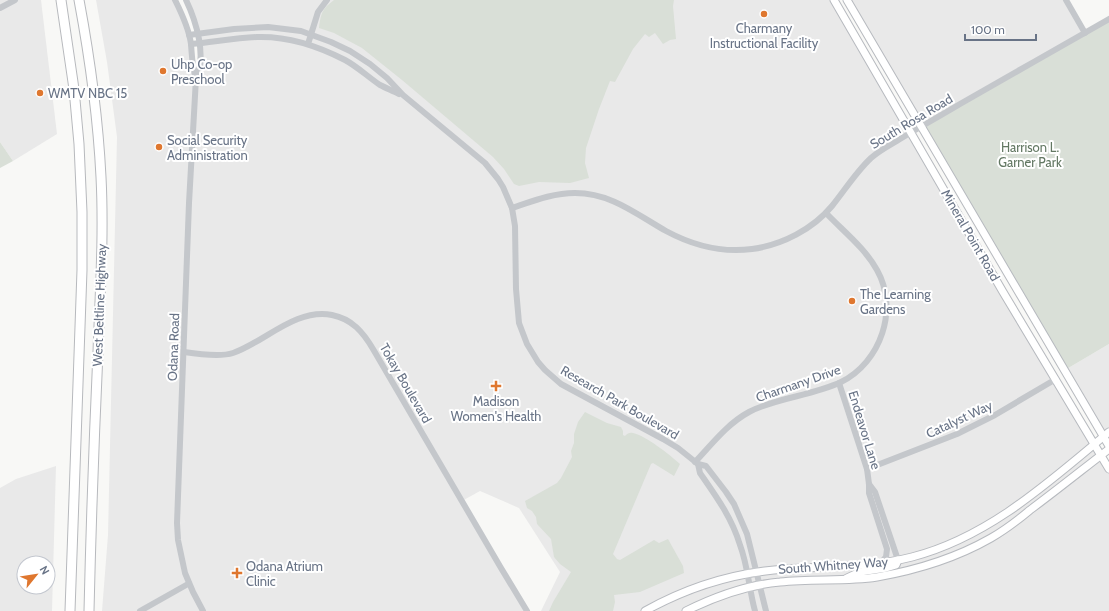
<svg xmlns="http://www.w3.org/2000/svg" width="1109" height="611" font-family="Cabin,sans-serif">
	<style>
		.built { fill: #e9e9e9; fill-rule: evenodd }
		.green { fill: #d9dfd7 }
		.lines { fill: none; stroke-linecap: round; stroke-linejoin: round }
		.major-casing { stroke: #b7babf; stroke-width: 9 }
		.highway-casing { stroke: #b7b9bd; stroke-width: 11 }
		.minor { stroke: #c4c7cb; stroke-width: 6 }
		.major { stroke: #fff; stroke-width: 7 }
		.highway { stroke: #fff; stroke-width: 9 }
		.poi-dot { fill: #df772f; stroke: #fff; stroke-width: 1.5 }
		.labels { text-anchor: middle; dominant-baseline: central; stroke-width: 4; stroke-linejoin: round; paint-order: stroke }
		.poi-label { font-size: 13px; fill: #687386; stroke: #fff; text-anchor: start }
		.street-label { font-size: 13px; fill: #687386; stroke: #fff }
		.park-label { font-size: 13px; fill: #637863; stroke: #fff }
	</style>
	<rect width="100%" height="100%" fill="#f8f8f6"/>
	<g class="built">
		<polygon points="0,0 41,0 57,134 13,161 0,142"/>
		<polygon points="96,0 175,0 186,25 195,77 200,50 186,0 834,0 1109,469 1109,611 541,611 560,572 519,508 480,491 462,501 527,611 102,611 108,535 117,137 107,62"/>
		<polygon points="847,0 1066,0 1085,33 921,126"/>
		<polygon points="1109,344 1109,432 1104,437 1065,370"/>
		<path d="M56,466L52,611H0V488L16,479ZM24,563H48V587H24Z"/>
	</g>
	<g class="green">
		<path d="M334,0H674L673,6L676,39L670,40L663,44L655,33L649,37L645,34L633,49L615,82L610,81L599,109L586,148L585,163L589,178L570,183L539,182L519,186L514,184L504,169L493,157L402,80L362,48L334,33L319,28C321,13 322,9 334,0Z"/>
		<polygon points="1109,19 1109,344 1065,370 922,126"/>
		<polygon points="0,142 13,161 0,168"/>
		<path d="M585,412L607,423L621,427L623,431V435L625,436C627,434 629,432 633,433C646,436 669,454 680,464L674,476L653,463L651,464L613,554L617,559L620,560L654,540L659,543L668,539L683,566L684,573L640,592L614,595L615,602L613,611H549L553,602L571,572L560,564L554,557L551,539L537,524L536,517L532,511L527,508L525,501L557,483L561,478L572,457L571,451L574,443V434L578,422Z"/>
	</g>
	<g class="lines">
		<defs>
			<g id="major">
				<polyline points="834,0 1003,292 1109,469"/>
				<polyline points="847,0 1109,446"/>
				<polyline points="847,578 860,572 886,568 896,565 898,560"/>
				<path d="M645,611C688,587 737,572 786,569C829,566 869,568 912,557C989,537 1049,482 1109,432"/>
				<path d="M686,611C716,596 746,585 780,582C812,578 845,582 877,577C917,570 956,558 991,538C1005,530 1018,520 1030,510C1057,490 1083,469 1109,449"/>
			</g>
			<g id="highway">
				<polyline points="61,0 74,89 79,144 82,212 82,270 70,611"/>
				<path d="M79,0C90,59 98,117 101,177C104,236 100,294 98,352C94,439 91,525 89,611"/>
			</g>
		</defs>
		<use href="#major" class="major-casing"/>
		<use href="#highway" class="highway-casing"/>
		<g class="minor">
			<path d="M175,0C182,14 189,29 191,44C192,56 192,67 196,78L189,203L177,523L178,540L185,573L193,592L203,611"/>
			<path d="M186,0C196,21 207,56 196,78"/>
			<polyline points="1066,0 1085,33"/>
			<polyline points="0,8 15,0"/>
			<polyline points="189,35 234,29 268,27 301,31 331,42 350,51 370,64 387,78 403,95 485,163 498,179 503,187 512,208 515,226 516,289 519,323 527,344 538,362 545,370 561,384 663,439 678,448 698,464 706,466 726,492 734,504 747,534 766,611"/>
			<path d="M191,44C213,42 235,38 257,37C288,36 318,46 345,60C358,67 368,77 380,85C386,88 393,91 399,94"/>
			<polyline points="308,44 318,12 327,0"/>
			<path d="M512,208C533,201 553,193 575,193C611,193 636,214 666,231C692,245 722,253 752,249C782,245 813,229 832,206C845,190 856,172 871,158C880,150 890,145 900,139C920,127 940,116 960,104C1010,76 1059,47 1109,19"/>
			<path d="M184,352C197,354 221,357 233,353C265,342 295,308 332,315C352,319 363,332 373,349L501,568L527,611"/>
			<polyline points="839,383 867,469 869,484 869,493 887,549 886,557 880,564"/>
			<path d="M695,462C712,444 727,424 749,412C778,397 812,396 841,382C881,362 899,309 877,270C865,248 843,231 826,213"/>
			<path d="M698,464L700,473C716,496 732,518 740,545C748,566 749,589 755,611"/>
			<polyline points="867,469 957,434 995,415 1056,379"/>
			<polyline points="869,484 875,492 898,560"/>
			<polyline points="140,611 188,584"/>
		</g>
		<use href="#major" class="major"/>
		<use href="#highway" class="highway"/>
	</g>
	<g class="poi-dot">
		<circle cx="764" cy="14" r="4"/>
		<circle cx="163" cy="71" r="4"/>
		<circle cx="40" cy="93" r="4"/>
		<circle cx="159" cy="147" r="4"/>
		<circle cx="852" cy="301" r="4"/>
		<path d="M494 380h4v4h4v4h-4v4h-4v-4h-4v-4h4z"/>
		<path d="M235 567h4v4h4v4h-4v4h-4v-4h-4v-4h4z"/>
	</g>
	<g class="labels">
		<g class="poi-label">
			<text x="764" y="28" text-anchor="middle">Charmany<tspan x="764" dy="15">Instructional Facility</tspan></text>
			<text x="171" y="64">Uhp Co-op<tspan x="171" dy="15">Preschool</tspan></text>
			<text x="48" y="93">WMTV NBC 15</text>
			<text x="167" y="140">Social Security<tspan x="167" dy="15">Administration</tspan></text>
			<text x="860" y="294">The Learning<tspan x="860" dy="15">Gardens</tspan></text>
			<text x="496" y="401" text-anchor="middle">Madison<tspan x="496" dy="15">Women's Health</tspan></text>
			<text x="246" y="566">Odana Atrium<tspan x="246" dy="15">Clinic</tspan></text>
		</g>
		<g class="street-label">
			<text transform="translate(911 121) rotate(-31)">South Rosa Road</text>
			<text transform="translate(971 235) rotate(60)">Mineral Point Road</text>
			<text transform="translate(99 305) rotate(-88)">West Beltline Highway</text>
			<text transform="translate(173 347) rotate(-88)">Odana Road</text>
			<text transform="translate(406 383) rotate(60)">Tokay Boulevard</text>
			<text transform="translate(798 383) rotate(-19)">Charmany Drive</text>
			<text transform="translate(620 402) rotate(30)">Research Park Boulevard</text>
			<text transform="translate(959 419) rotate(-25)">Catalyst Way</text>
			<text transform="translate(865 430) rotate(73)">Endeavor Lane</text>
			<text transform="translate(833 565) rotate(-4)">South Whitney Way</text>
		</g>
		<g class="park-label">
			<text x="1030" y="147">Harrison L.<tspan x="1030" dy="15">Garner Park</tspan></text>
		</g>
	</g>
	<g transform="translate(36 575) rotate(60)"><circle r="19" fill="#ffffff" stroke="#c3c7cf"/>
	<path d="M0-3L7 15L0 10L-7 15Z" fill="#df772f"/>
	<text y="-6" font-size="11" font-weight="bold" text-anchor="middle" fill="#687386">N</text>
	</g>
	<path d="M965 34v6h71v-6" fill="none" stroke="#687386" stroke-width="2"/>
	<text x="971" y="34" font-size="12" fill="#687386" stroke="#ffffff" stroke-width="3" paint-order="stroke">100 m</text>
</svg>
